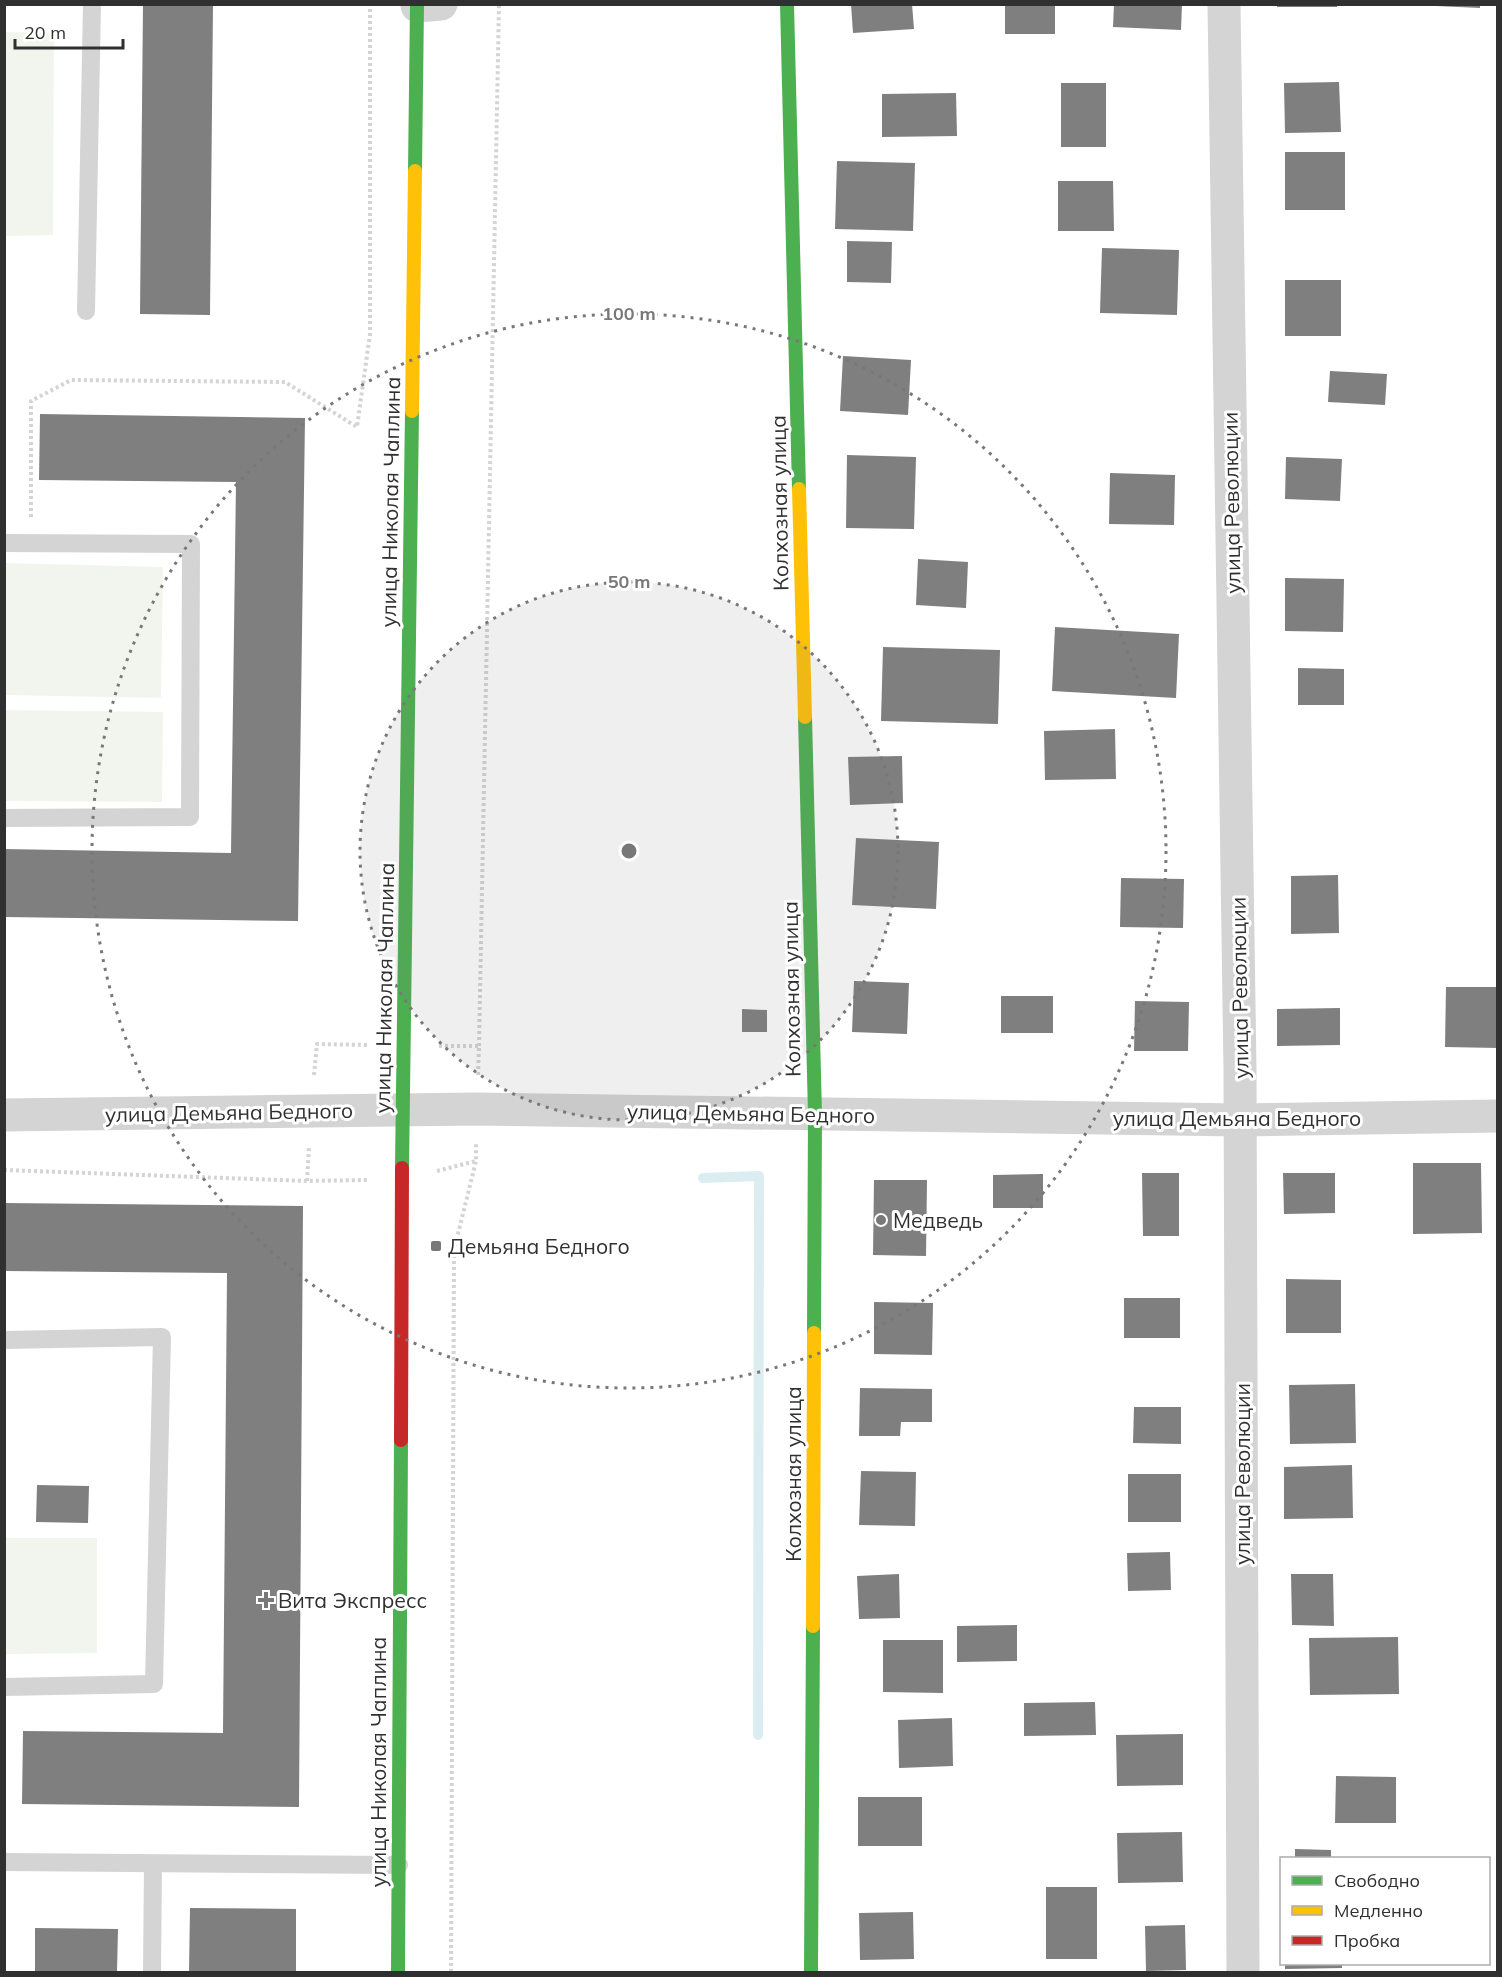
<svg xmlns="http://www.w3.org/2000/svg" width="1502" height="1977" font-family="Mulish,sans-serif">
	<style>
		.green { fill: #f2f5ed }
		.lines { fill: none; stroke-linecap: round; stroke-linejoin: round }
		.stream { stroke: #dbedf1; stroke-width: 10 }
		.building { fill: #7f7f7f }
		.path { stroke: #d4d4d4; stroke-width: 4; stroke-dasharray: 3 3; stroke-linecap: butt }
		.lane { stroke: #d4d4d4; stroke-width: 18 }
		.street { stroke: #d4d4d4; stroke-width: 33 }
		.fast { stroke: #4caf50; stroke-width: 14 }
		.slow { stroke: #ffc107; stroke-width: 14 }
		.jam { stroke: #c62828; stroke-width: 14 }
		.ring { fill: none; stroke: #787878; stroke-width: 3; stroke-dasharray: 3 6 }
		.poi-dot { fill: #787878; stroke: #fff; stroke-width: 2 }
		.labels { text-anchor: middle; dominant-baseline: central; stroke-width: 6; stroke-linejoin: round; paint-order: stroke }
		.street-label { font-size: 21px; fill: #303030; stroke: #fff }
		.poi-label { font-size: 21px; fill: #303030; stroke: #fff; text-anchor: start }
		.centre { fill: #787878; stroke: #fff; stroke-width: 3 }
		.ring-label { font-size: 18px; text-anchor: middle; font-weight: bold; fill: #787878; stroke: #fff; stroke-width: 6; stroke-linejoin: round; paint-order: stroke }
	</style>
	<rect width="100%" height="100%" fill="#fff"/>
	<g class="green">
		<polygon points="5,32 54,33 53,235 5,236"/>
		<polygon points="5,563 163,567 161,698 5,695"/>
		<polygon points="5,710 163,712 162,802 5,801"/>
		<polygon points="4,1538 97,1538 97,1653 5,1654"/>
	</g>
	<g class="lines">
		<polyline class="stream" points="703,1178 759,1176 758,1735"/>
	</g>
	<g class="building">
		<polygon points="143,4 213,4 210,315 140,314"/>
		<polygon points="851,4 912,4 914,29 853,33"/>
		<rect x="1005" y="4" width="50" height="30"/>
		<polygon points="1114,4 1182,4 1181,30 1113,27"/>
		<rect x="1277" y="4" width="60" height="3"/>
		<polygon points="1436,4 1480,4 1480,8 1436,6"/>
		<polygon points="1339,82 1341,132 1285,133 1284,83"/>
		<rect x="1061" y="83" width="45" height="64"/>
		<polygon points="956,93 957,136 882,137 882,94"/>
		<rect x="1285" y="152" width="60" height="58"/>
		<polygon points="837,161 915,163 913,231 835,229"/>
		<polygon points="1058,181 1113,181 1114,231 1058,231"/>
		<polygon points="847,241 892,242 891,283 847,282"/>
		<polygon points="1102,248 1179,250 1177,315 1100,313"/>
		<rect x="1285" y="280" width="56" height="56"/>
		<polygon points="843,356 911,360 908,415 840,411"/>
		<polygon points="1330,371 1387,374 1385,405 1328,402"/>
		<polygon points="40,414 305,418 298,921 4,917 4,849 231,853 236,482 39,480"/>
		<polygon points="847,455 916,457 914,529 846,528"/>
		<polygon points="1286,457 1342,459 1340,501 1285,499"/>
		<polygon points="1110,473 1175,475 1174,525 1109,524"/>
		<polygon points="918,559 968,562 966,608 916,605"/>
		<polygon points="1285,578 1344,579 1343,632 1285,631"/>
		<polygon points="1055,627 1179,634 1176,698 1052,691"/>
		<polygon points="883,647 1000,650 998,724 881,721"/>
		<polygon points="1298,668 1344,669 1344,705 1298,705"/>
		<polygon points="1115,729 1116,779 1045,780 1044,731"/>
		<polygon points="902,756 903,803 850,805 848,757"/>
		<polygon points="856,838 939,842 936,909 852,905"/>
		<polygon points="1338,875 1339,933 1291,934 1291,876"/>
		<polygon points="1121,878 1184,879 1183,928 1120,927"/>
		<polygon points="854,981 909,983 907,1034 852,1032"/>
		<polygon points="1446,987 1498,987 1498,1048 1445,1047"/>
		<rect x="1001" y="996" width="52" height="37"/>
		<polygon points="1135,1001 1189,1002 1188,1051 1134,1051"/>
		<polygon points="1340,1008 1340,1045 1277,1046 1277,1009"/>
		<polygon points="742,1009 767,1010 767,1032 742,1032"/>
		<polygon points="1413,1163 1481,1163 1482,1233 1413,1234"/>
		<polygon points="1142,1173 1179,1173 1179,1236 1143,1236"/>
		<polygon points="1283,1173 1335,1173 1335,1213 1284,1214"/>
		<polygon points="1043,1174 1043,1208 993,1208 993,1175"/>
		<polygon points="874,1180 927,1180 926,1256 873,1255"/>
		<polygon points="4,1203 303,1206 299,1807 22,1804 23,1731 223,1733 227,1273 4,1271"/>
		<polygon points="1286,1279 1341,1280 1341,1333 1286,1333"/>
		<rect x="1124" y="1298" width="56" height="40"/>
		<polygon points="874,1302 933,1303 932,1355 874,1354"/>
		<polygon points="1355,1384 1356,1443 1290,1444 1289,1385"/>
		<polygon points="860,1388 932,1389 932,1422 901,1422 900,1436 859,1436"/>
		<polygon points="1134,1407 1181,1407 1181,1444 1133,1443"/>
		<polygon points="1352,1465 1353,1518 1284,1519 1284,1467"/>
		<polygon points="861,1471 916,1472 915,1526 859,1525"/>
		<rect x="1128" y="1474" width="53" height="48"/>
		<polygon points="37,1485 89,1486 88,1523 36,1522"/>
		<polygon points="1170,1552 1171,1590 1128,1591 1127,1553"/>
		<polygon points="899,1574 900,1618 859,1619 857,1576"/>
		<polygon points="1291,1574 1333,1574 1334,1626 1292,1625"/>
		<polygon points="1017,1625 1017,1661 957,1662 957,1626"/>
		<polygon points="1398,1637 1399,1694 1310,1695 1309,1638"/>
		<polygon points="883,1640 943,1640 943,1693 883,1692"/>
		<polygon points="1095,1702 1096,1735 1024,1736 1024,1703"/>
		<polygon points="952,1718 953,1766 899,1768 898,1720"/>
		<polygon points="1183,1734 1183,1785 1117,1786 1116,1735"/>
		<polygon points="1336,1776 1396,1777 1396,1823 1335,1823"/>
		<rect x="858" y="1797" width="64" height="49"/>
		<polygon points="1182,1832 1183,1882 1118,1883 1117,1833"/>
		<polygon points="1295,1849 1331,1850 1331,1858 1295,1858"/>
		<rect x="1046" y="1887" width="51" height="72"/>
		<polygon points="190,1908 296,1909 296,1972 189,1972"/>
		<polygon points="913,1912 914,1959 860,1960 859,1913"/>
		<polygon points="1185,1925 1186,1970 1146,1971 1145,1926"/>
		<polygon points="35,1928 118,1929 117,1972 35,1972"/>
		<polygon points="1285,1964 1342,1964 1342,1968 1285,1969"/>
	</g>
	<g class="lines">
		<g class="path">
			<polyline points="31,517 31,401 71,380 285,382 357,427 370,334 370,4"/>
			<polyline points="439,1046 479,1046 478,1076"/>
			<polyline points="479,1046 499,4"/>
			<polyline points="314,1075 317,1044 368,1045"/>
			<polyline points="4,1170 307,1181 367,1180"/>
			<polyline points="437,1171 476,1161 476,1144"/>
			<polyline points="307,1181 309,1146"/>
			<polyline points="451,1972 454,1250 476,1161"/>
		</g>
		<g class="lane">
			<polyline points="86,311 92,4"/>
			<polyline points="4,543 191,544 190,817 4,818"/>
			<polyline points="4,1340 162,1337 154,1684 4,1687"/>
			<polyline points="4,1862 399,1865"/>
			<polyline points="152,1972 153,1864"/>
		</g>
		<g class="street">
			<polyline points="1224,4 1240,1070 1243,1972"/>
			<polyline points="417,6 441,4"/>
			<polyline points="4,1115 477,1109 1241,1120 1498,1116"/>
		</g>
		<g class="fast">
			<polyline points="787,4 799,489"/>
			<polyline points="415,171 417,4"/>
			<polyline points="805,717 815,1114 814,1333"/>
			<polyline points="402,1168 412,411"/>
			<polyline points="398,1972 401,1440"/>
			<polyline points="811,1972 813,1626"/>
		</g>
		<g class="slow">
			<polyline points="412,411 415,171"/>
			<polyline points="799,489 805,717"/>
			<polyline points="813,1626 814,1333"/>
		</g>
		<polyline class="jam" points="401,1440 402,1168"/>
	</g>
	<circle cx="629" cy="851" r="269" fill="#787878" fill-opacity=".12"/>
	<g class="ring">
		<circle cx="629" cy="851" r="269"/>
		<circle cx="629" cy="851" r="537"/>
	</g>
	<g class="poi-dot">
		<circle cx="881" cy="1220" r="6"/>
		<rect x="430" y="1240" width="12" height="12" rx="3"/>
		<path d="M263 1591h6v6h6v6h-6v6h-6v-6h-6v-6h6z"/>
	</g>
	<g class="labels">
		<g class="street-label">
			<text transform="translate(390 502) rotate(-89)">улица Николая Чаплина</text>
			<text transform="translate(779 503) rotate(-91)">Колхозная улица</text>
			<text transform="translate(1231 503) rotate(-91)">улица Революции</text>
			<text transform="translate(384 988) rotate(-89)">улица Николая Чаплина</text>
			<text transform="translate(1239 988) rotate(-91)">улица Революции</text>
			<text transform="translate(791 989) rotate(-91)">Колхозная улица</text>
			<text transform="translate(229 1112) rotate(-1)">улица Демьяна Бедного</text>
			<text transform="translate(751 1113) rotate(1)">улица Демьяна Бедного</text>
			<text x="1237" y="1118">улица Демьяна Бедного</text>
			<text transform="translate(793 1474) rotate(-90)">Колхозная улица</text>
			<text transform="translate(1242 1474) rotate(-90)">улица Революции</text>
			<text transform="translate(378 1762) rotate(-90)">улица Николая Чаплина</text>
		</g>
		<g class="poi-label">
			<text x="893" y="1220">Медведь</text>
			<text x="448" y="1246">Демьяна Бедного</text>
			<text x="278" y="1600">Вита Экспресс</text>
		</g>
	</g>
	<circle cx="629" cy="851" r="9" class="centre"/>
	<g class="ring-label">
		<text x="629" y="320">100 m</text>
		<text x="629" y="588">50 m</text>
	</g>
	<rect width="1502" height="1977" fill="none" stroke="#303030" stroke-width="12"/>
	<rect x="1280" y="1857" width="210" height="108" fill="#ffffff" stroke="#acacac" stroke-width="1.5"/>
	<rect x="1292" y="1876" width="30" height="9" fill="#4caf50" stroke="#acacac" stroke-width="1.5"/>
	<text x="1334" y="1887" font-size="18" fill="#303030">Свободно</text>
	<rect x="1292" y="1906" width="30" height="9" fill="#ffc107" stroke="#acacac" stroke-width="1.5"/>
	<text x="1334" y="1917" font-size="18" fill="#303030">Медленно</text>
	<rect x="1292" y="1936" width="30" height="9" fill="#c62828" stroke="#acacac" stroke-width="1.5"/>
	<text x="1334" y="1947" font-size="18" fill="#303030">Пробка</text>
	<path d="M15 39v9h108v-9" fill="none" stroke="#303030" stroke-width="3"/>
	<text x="24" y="39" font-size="18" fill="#303030" stroke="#ffffff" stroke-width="4.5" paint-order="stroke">20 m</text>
</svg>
